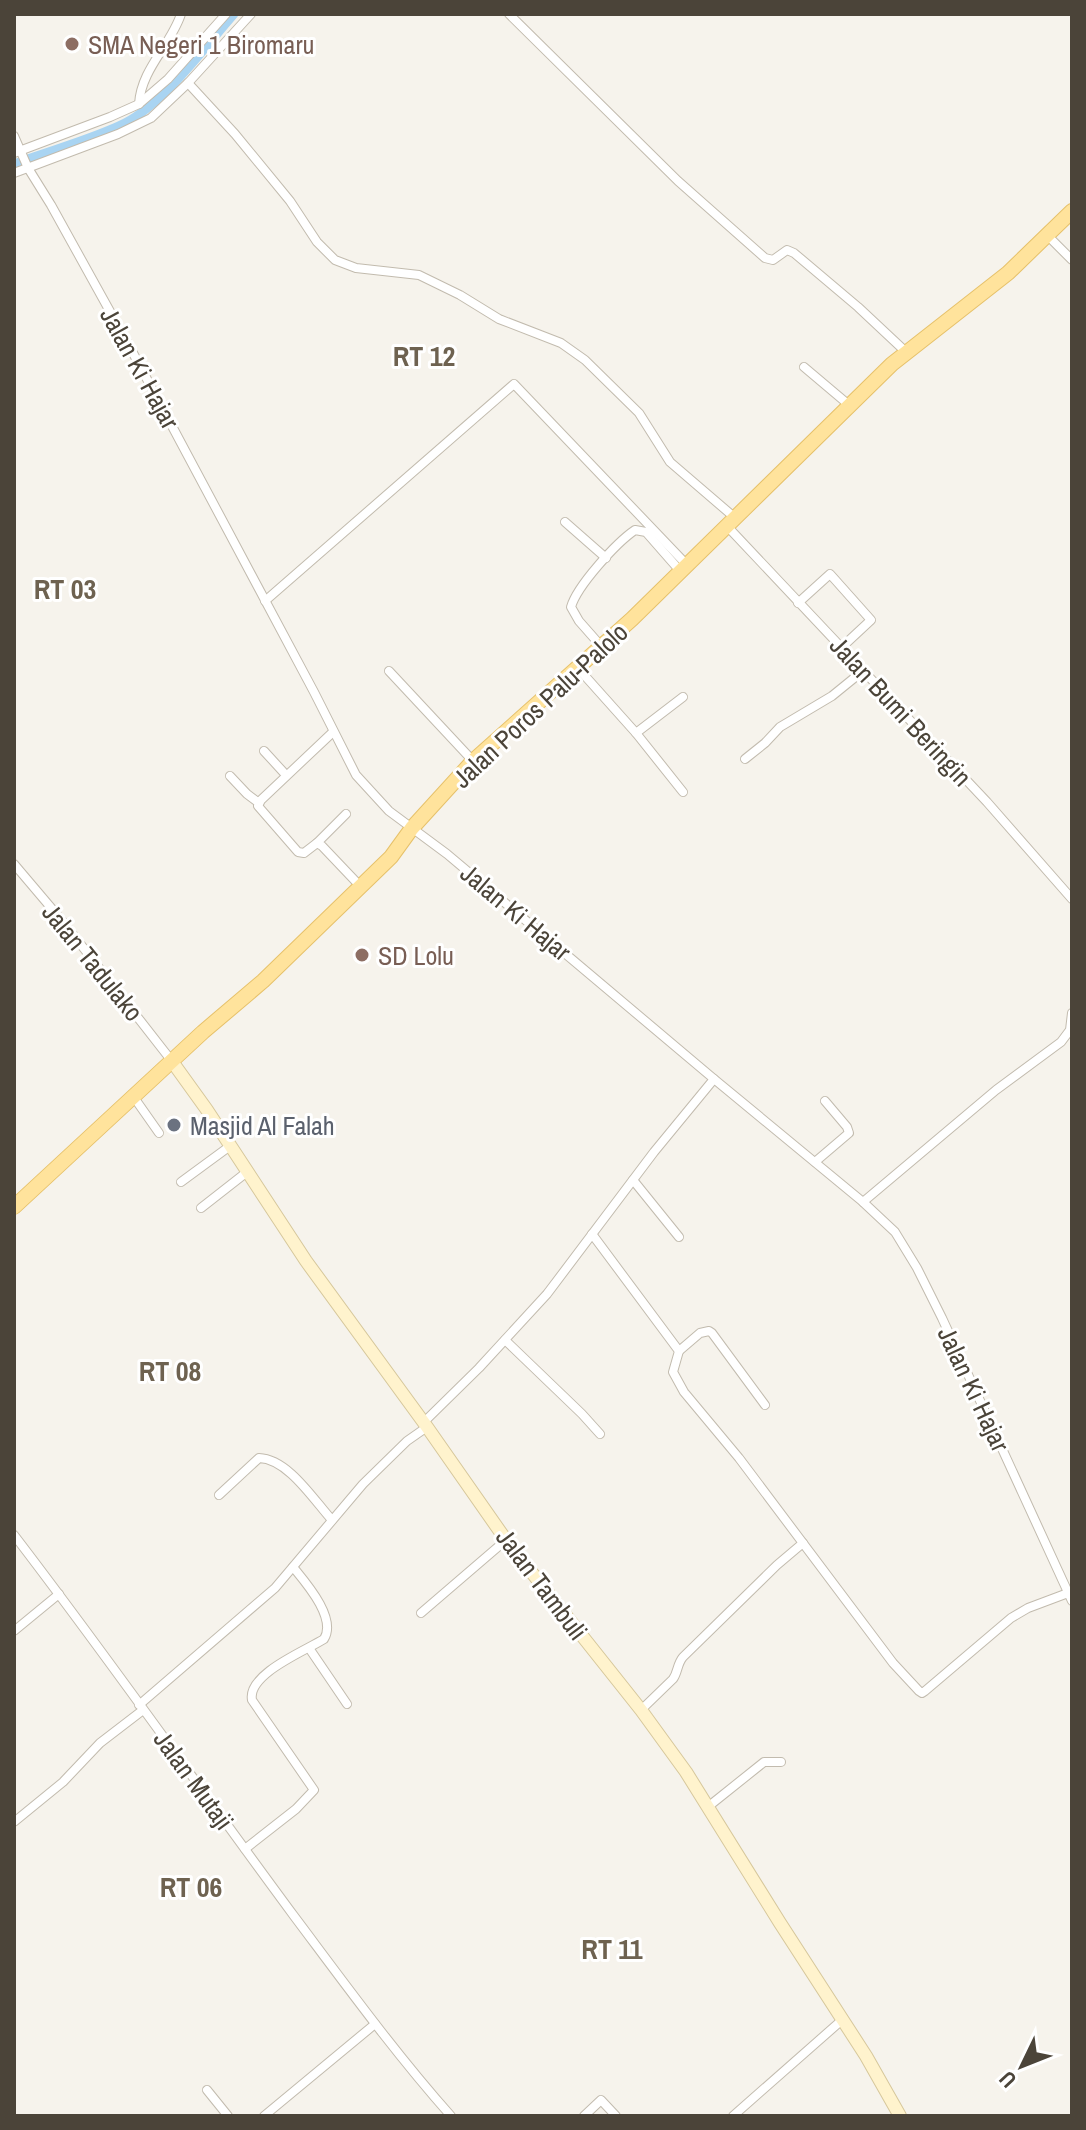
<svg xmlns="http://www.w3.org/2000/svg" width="1086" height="2130" font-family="'Archivo Narrow',sans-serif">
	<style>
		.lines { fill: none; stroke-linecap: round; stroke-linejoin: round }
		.canal { stroke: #a9d4f2; stroke-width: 9 }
		.street-casing { stroke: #c2bbae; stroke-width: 10 }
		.secondary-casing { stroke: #d6c79b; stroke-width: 14 }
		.primary-casing { stroke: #e6c16a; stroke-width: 16 }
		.street { stroke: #fff; stroke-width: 8 }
		.secondary { stroke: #fff3cd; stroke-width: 12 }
		.primary { stroke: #ffe39c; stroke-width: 14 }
		.education-dot { fill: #8d6e63; stroke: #fff; stroke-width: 3 }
		.worship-dot { fill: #6b7280; stroke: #fff; stroke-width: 3 }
		.labels { text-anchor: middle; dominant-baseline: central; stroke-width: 6; stroke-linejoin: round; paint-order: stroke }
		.education-label { font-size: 26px; fill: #785e54; stroke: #fff; text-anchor: start }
		.street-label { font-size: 26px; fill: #4b4439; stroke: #fff }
		.worship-label { font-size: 26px; fill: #5b616d; stroke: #fff; text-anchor: start }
		.neighbourhood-label { font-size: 28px; font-weight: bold; fill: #6e6250; stroke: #fff }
	</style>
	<rect width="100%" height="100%" fill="#f6f3ec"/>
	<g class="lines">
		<path class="canal" d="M14,164C48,151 93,139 125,123C165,102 204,48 234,14"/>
		<defs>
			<g id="street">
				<polyline points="509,14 678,181 765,258 773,260 787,250 794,253 858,307 906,352"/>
				<polyline points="188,83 235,134 290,201 317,242 335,260 356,268 419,275 460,295 499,319 561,343 585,360 639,413 670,462 734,517"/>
				<path d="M139,104C141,69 171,45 181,14"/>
				<polyline points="14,136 28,168 51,205 133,353 314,692 356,775 389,811 447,854 714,1079 863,1202 895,1232 917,1268 942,1318 1072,1601"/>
				<polyline points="14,153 110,117 139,104 168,79 226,14"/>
				<polyline points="14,173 118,134 151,118 188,83 251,14"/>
				<polyline points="1047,235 1072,260"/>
				<polyline points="804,367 849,405"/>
				<polyline points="565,522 606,558"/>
				<polyline points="726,525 987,802 1072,899"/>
				<polyline points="265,601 514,384 687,565"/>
				<polyline points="798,603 830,574 871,620 842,647"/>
				<path d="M601,646L579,621L571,607C577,586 616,543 635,530L646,532L681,572"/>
				<polyline points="577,667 636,733 683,792"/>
				<polyline points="389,671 473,761"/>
				<polyline points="333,732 261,800 258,806 298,852 304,853 317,843 322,846 361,887"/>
				<polyline points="636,733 683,697"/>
				<polyline points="264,751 286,775"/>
				<polyline points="745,759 765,743 780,727 832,696 864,670"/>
				<polyline points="230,776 247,794 259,803"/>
				<polyline points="317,843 346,814"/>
				<polyline points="14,864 64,923 171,1060"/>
				<polyline points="133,1096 159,1133"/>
				<polyline points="815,1162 849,1133 847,1127 825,1101"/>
				<polyline points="633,1180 679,1237"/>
				<polyline points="181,1182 230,1146"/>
				<polyline points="863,1202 996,1090 1061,1042 1070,1030 1072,1013"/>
				<polyline points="201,1208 247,1172"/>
				<polyline points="592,1234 679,1351 673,1372 684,1392 739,1458 893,1663 919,1691 922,1693 925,1691 1011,1618 1028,1608 1068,1593"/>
				<polyline points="505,1340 582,1414 600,1434"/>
				<polyline points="679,1351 700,1333 709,1331 712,1333 765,1405"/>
				<polyline points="424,1422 479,1368 547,1294 654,1152 714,1079"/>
				<path d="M219,1495L259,1458C288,1459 313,1499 332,1520"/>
				<path d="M14,1535C110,1660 200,1789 294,1916C345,1984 395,2053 451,2116"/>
				<polyline points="421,1613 506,1540"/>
				<polyline points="14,1631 59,1594"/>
				<polyline points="309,1648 347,1704"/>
				<polyline points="139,1705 275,1588 363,1484 407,1441 427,1427"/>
				<path d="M641,1710L673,1679C678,1672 677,1664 683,1657L777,1565L803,1543"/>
				<polyline points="709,1806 764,1762 781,1762"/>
				<polyline points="14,1822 63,1782 100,1743 143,1710"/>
				<path d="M245,1849L296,1809L314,1790L252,1700C247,1674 305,1651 324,1639C337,1618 306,1583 293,1567"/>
				<polyline points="207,2090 228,2116"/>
				<polyline points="264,2116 375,2024"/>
				<polyline points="584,2116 601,2100 616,2116"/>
				<polyline points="733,2116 842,2020"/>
			</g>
			<polyline id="secondary" points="171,1060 207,1110 306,1261 427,1427 506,1540 641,1710 686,1772 780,1923 866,2056 900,2116"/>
			<polyline id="primary" points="14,1207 203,1032 263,981 391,857 412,828 473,761 632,619 892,364 1008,273 1072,211"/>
		</defs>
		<use href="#street" class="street-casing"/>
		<use href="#secondary" class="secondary-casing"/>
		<use href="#primary" class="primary-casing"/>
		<use href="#street" class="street"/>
		<use href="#secondary" class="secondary"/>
		<use href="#primary" class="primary"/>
	</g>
	<g class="education-dot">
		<circle cx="72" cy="44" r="8"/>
		<circle cx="362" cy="955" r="8"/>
	</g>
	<circle class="worship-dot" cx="174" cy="1125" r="8"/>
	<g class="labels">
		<g class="education-label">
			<text x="88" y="44">SMA Negeri 1 Biromaru</text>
			<text x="378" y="955">SD Lolu</text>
		</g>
		<g class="street-label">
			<text transform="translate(140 368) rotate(61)">Jalan Ki Hajar</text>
			<text transform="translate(540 705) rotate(-43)">Jalan Poros Palu-Palolo</text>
			<text transform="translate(901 711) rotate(47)">Jalan Bumi Beringin</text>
			<text transform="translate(516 912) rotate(40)">Jalan Ki Hajar</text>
			<text transform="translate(93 962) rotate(51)">Jalan Tadulako</text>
			<text transform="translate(974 1389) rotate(65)">Jalan Ki Hajar</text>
			<text transform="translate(542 1584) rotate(53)">Jalan Tambuli</text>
			<text transform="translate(194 1780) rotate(54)">Jalan Mutaji</text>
		</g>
		<g class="worship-label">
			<text x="190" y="1125">Masjid Al Falah</text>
		</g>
		<g class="neighbourhood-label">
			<text x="424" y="356">RT 12</text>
			<text x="65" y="589">RT 03</text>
			<text x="170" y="1371">RT 08</text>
			<text x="191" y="1887">RT 06</text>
			<text x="612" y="1949">RT 11</text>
		</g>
	</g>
	<rect width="1086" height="2130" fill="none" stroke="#4b4439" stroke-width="32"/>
	<g transform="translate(1022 2066) rotate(227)" stroke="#ffffff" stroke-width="6" paint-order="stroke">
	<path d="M0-6L14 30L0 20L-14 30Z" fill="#4b4439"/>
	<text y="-12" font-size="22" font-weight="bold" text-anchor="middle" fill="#4b4439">U</text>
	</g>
</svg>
